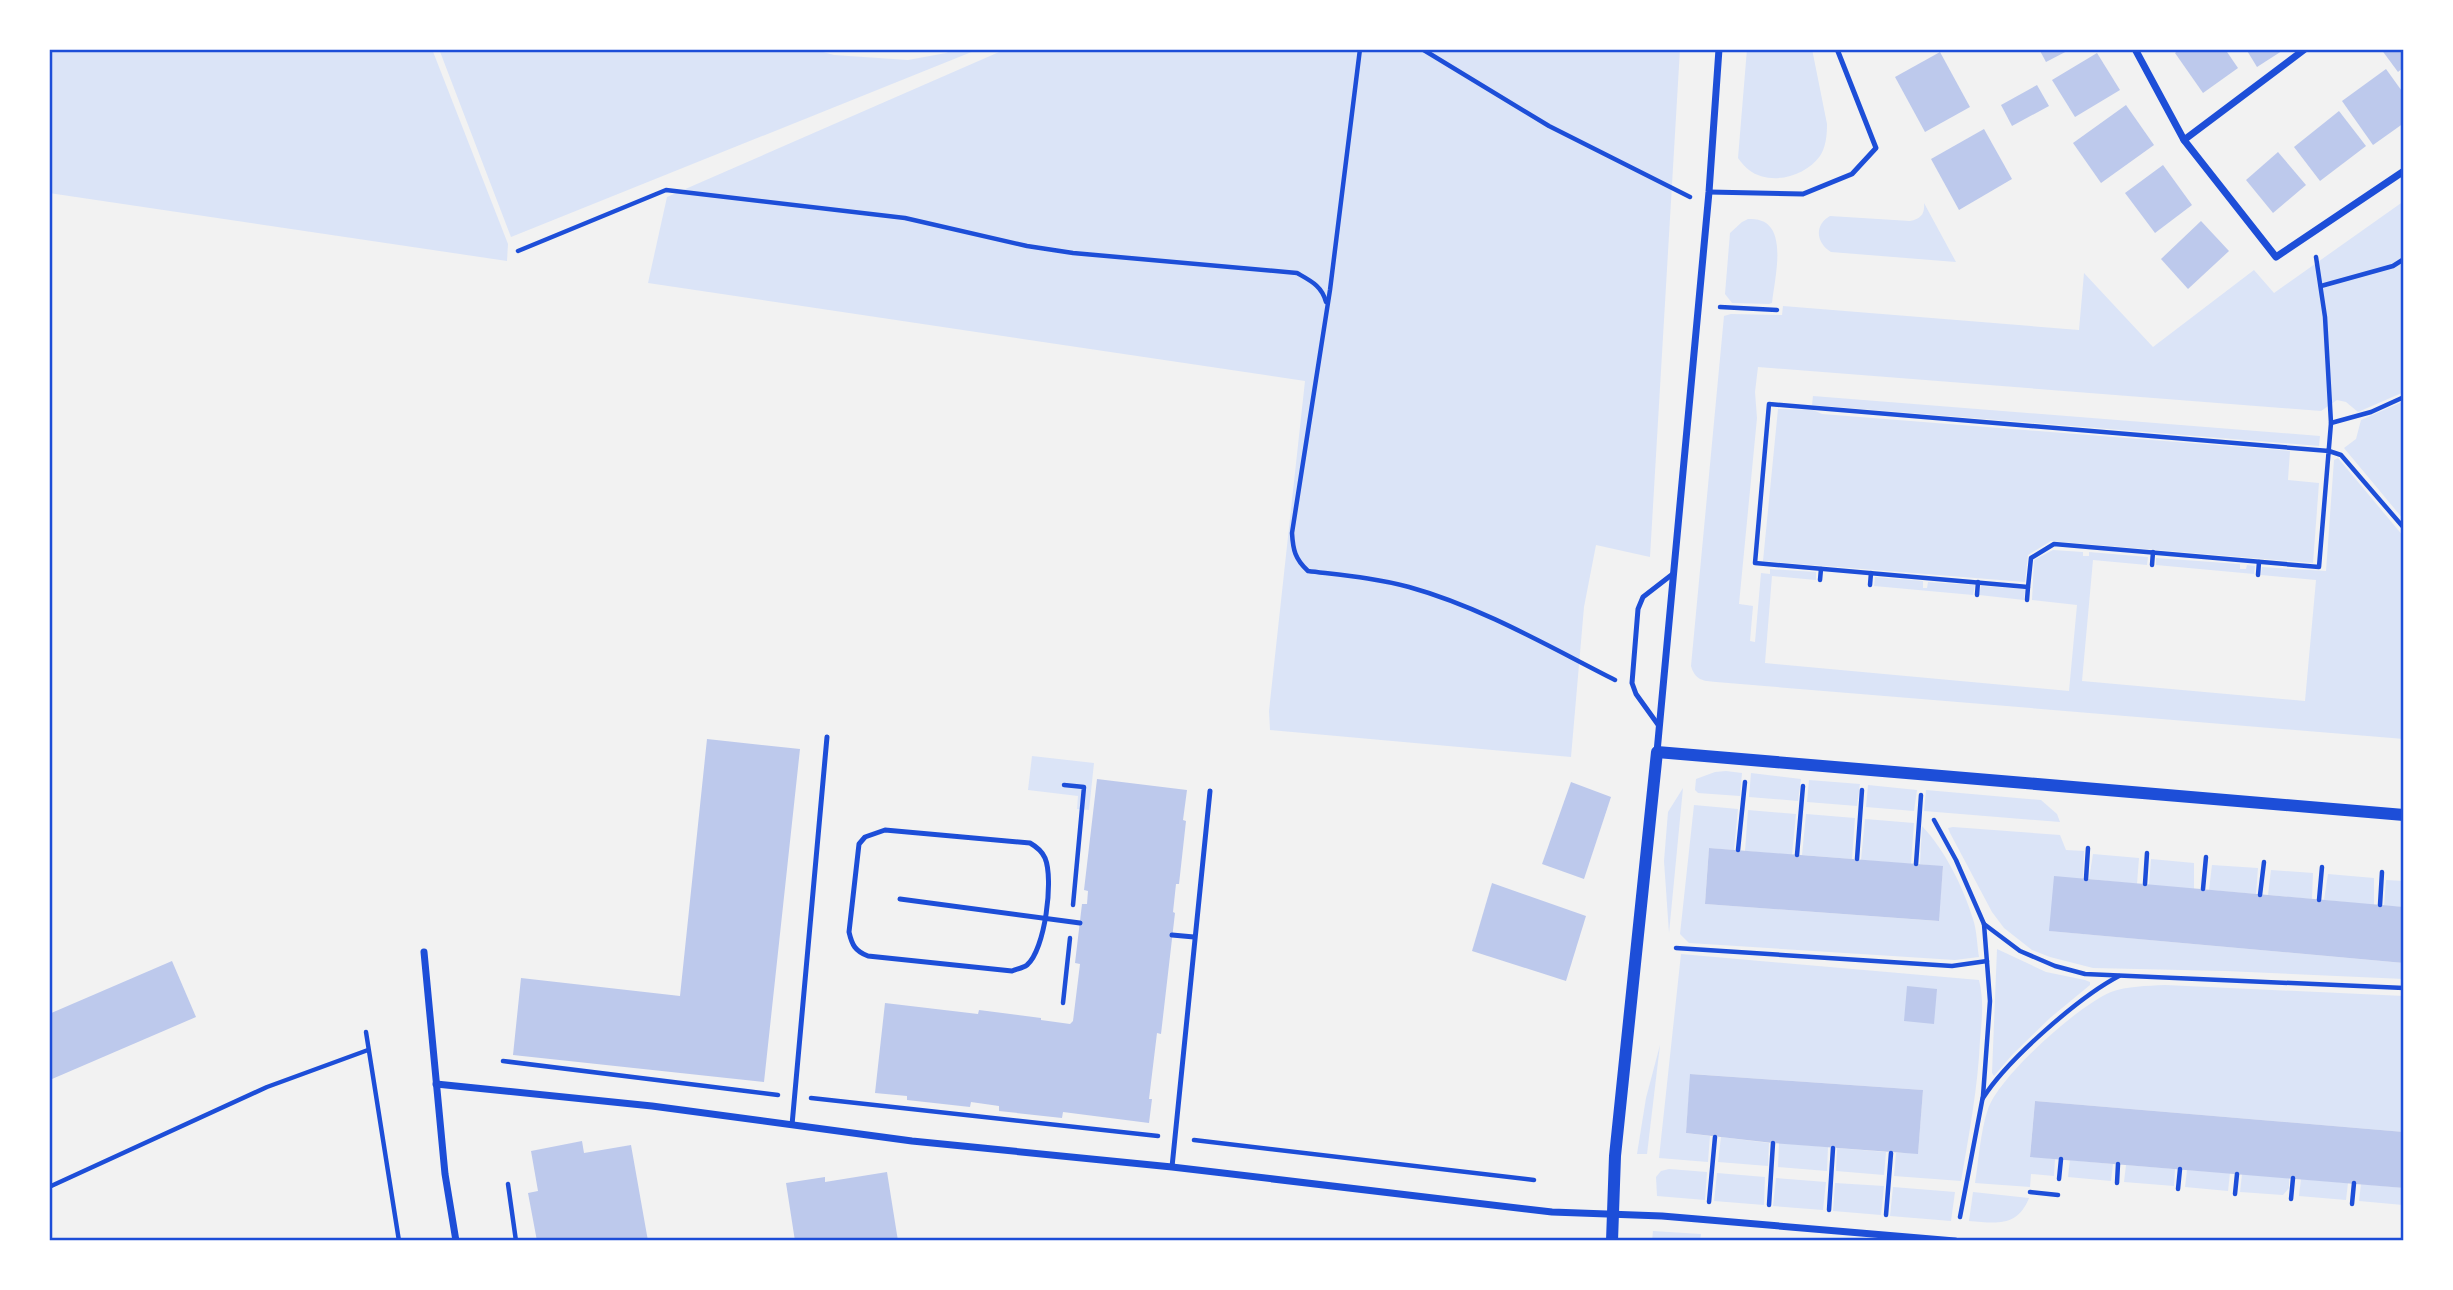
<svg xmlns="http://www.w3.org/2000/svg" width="2453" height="1290" font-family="Karla,sans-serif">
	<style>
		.green { fill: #dbe4f7 }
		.building { fill: #bdc9ec }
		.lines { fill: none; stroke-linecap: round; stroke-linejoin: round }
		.path { stroke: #1d4ed8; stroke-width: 4.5 }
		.service { stroke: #1d4ed8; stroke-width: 5 }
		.minor { stroke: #1d4ed8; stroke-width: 7 }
		.tertiary { stroke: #1d4ed8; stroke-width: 12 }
		.neatline { fill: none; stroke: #1d4ed8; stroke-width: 2.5 }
	</style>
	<rect width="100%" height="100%" fill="#f2f2f2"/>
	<g class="green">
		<polygon points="49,49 432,49 508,244 507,261 49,193"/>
		<polygon points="439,49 812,49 834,55 908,60 946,53 954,49 979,49 511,237"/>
		<polygon points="1006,49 1680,49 1650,557 1596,545 1584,607 1571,757 1270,730 1269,711 1305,381 648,283 667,197"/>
		<path d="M1747,49H1812L1827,124C1827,135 1826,147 1820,156C1805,177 1770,186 1749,170C1745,167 1741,162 1738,158Z"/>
		<path d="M2404,201V392L2358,412L2346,402L2337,400L2321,411L1758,367L1755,392L1757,418L1739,604L1753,606L1750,641L1755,642L1761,573L1770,574V569L1816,572V580L1772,576L1765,663L2069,691L2077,605L2032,600L2034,560L2053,550L2083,552V556H2089V552L2148,557L2147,565L2093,560L2082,681L2305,701L2316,580L2261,575L2262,567L2326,571L2334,460L2338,458L2404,537V739L1716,682C1703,681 1695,680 1691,666L1724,316L1731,314L1782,315L1783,306L2079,330L2084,273L2153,347L2254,270L2274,293Z"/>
		<path d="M1924,203L1956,262L1831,252C1816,243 1814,225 1830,216L1910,221C1921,219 1925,214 1924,203Z"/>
		<path d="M1748,219C1791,216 1775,275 1772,303L1769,304L1732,303L1725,294L1730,233L1742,222Z"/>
		<polygon points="1813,396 2320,436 2319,446 1812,405"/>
		<polygon points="2404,401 2404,520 2344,448 2356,439 2361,420"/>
		<polygon points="1778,409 1813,410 1822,414 2290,451 2288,480 2319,483 2313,563 2051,541 2028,555 2025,582 1763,561"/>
		<polygon points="2156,558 2240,564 2240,569 2246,569 2247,565 2255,566 2254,574 2156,565"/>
		<polygon points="1875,577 1923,581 1923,588 1927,588 1928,582 1975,585 1973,595 1874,586"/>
		<polygon points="1981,586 2025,589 2024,600 1979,595"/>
		<polygon points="1032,756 1094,763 1089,810 1077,809 1078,796 1028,790"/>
		<polygon points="1726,771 1742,773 1740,796 1698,793 1695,790 1696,779 1715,772"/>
		<polygon points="1751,773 1801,779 1798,801 1749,797"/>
		<polygon points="1809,780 1860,784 1857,806 1807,802"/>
		<polygon points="1868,785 1917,790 1914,811 1866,807"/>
		<polygon points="1683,788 1669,933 1664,861 1668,812"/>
		<polygon points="1926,790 2041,800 2057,814 2060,822 1924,811"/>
		<path d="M1694,805L1738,809L1734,850L1709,848L1705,904L1938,921L1943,867L1920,864L1922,826C1945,850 1963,887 1973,919C1977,931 1977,945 1979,957L1955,960L1689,943L1680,934Z"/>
		<polygon points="1748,810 1796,814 1792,855 1745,851"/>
		<polygon points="1806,814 1855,818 1852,859 1802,855"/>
		<polygon points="1865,819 1914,823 1911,864 1861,860"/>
		<polygon points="1953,827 2060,835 2066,850 2084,851 2083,879 2050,931 2404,963 2404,979 2225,971 2093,968 2050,957 2032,950 2004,928 1992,912 1950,833 1948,828"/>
		<polygon points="2093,854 2139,858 2137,884 2089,879"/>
		<polygon points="2151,859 2194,863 2194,889 2149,885"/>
		<polygon points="2212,865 2258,868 2256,894 2209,890"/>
		<polygon points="2271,870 2313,873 2312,899 2268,895"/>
		<polygon points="2328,874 2374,878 2374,905 2324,900"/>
		<polygon points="2386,880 2404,881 2404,907 2384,906"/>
		<polygon points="1997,949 2046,972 2085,980 2090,982 2090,985 2050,1018 2012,1055 1994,1076 1992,1073"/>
		<path d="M1681,954L1979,980C1984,1000 1982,1020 1980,1040C1978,1087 1969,1134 1961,1181L1894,1176L1896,1153H1918L1923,1090L1691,1074L1686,1133L1710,1136L1708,1162L1659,1158Z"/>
		<path d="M2165,985L2404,996V1132L2035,1101L2030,1156L2055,1159L2054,1176L2031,1174L2030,1187L1975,1183C1979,1159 1980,1133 1988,1109C1999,1076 2079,1005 2111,992C2127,986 2147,986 2165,985Z"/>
		<polygon points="1660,1045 1647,1154 1637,1154 1646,1098"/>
		<polygon points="1721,1137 1769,1143 1768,1166 1718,1162"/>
		<polygon points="1779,1143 1828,1147 1827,1171 1778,1167"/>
		<polygon points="1837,1148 1886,1152 1884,1175 1836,1171"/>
		<polygon points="2070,1160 2113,1164 2111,1181 2068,1177"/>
		<polygon points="2126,1165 2175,1169 2174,1186 2124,1182"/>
		<polygon points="1669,1169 1707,1172 1705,1200 1657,1196 1656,1177 1661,1171"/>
		<polygon points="2187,1170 2230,1173 2228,1191 2185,1187"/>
		<polygon points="1717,1173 1765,1177 1764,1205 1714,1201"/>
		<polygon points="2242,1174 2289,1178 2289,1188 2283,1195 2240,1192"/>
		<polygon points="1776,1178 1826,1182 1823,1210 1773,1206"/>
		<polygon points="2301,1179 2348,1183 2346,1200 2299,1196"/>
		<polygon points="1835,1183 1884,1186 1881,1215 1833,1211"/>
		<polygon points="2361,1184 2404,1188 2403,1205 2359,1201"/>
		<polygon points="1893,1187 1955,1192 1951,1221 1890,1216"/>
		<path d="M1973,1192L2029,1198C2017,1228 1995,1223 1969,1221Z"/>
		<polygon points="1653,1231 1701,1234 1700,1241 1652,1241"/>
	</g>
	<g class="building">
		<polygon points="2039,49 2071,49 2046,62"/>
		<polygon points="2180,49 2225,49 2238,68 2203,93 2175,53"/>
		<polygon points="2246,49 2285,49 2257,67"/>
		<polygon points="2381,49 2404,49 2404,67 2398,72"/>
		<polygon points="1940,52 1970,107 1925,132 1895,77"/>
		<polygon points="2097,53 2120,90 2075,117 2052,80"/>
		<polygon points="2386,69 2404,94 2404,123 2373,145 2342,101"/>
		<polygon points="2037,85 2049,106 2012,126 2001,105"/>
		<polygon points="2126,105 2154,145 2101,183 2073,143"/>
		<polygon points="2339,111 2366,146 2320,181 2294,147"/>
		<polygon points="1984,129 2012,179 1959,210 1931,159"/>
		<polygon points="2278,152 2306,185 2273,213 2246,180"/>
		<polygon points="2163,165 2192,205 2155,233 2125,193"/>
		<polygon points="2201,221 2229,251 2188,289 2161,259"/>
		<polygon points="707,739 800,749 764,1082 513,1055 521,978 680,996"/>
		<polygon points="1097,779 1187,790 1183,820 1186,821 1179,884 1176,884 1173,912 1175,913 1161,1034 1157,1033 1149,1099 1152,1099 1149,1123 1063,1112 1062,1118 999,1111 999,1106 971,1102 970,1107 907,1100 907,1096 875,1093 885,1003 978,1014 979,1010 1041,1018 1041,1020 1070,1024 1073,1021 1080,964 1075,963 1082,904 1087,904 1088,891 1084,890"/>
		<polygon points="1571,782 1611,797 1584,879 1542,864"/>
		<polygon points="1709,848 1943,866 1939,921 1705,904"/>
		<polygon points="2054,876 2404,907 2404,963 2049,931"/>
		<polygon points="1492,883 1586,916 1566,981 1472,951"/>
		<polygon points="172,961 196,1017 52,1079 49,1072 49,1014"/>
		<polygon points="1907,986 1937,989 1934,1024 1904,1021"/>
		<polygon points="1690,1074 1923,1090 1918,1154 1773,1143 1686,1133"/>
		<polygon points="2035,1101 2404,1132 2404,1188 2030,1157"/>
		<polygon points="582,1141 584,1153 631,1145 648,1241 537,1241 528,1193 538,1191 531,1151"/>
		<polygon points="887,1172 898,1241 795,1241 786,1183 825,1177 825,1182"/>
	</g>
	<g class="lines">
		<g class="path">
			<path d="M1360,49L1330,290L1292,533C1293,550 1295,559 1308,571C1341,575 1377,578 1409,587C1481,607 1548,646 1615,680"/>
			<polyline points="1422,49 1549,126 1690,197"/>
			<path d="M518,251L666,190L905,218L1027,246L1073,253L1297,273C1311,281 1322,286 1326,302"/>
			<polyline points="2316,257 2325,317 2331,423 2319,567 2054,544 2031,558 2028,587 1755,563 1769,404 2329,451 2341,455 2404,528"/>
			<polyline points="2321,286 2393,266 2404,259"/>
			<polyline points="1720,307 1777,310"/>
			<polyline points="2331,423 2371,412 2404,397"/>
			<polyline points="2152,565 2153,552"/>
			<polyline points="2258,575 2259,562"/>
			<polyline points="1820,580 1821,569"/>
			<polyline points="1870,585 1871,573"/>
			<polyline points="1977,595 1978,582"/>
			<polyline points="2027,600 2028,587"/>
			<polyline points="1064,785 1084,787 1073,905"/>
			<polyline points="1934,820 1956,860 1984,924 1990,1001 1983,1096 1960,1217"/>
			<polyline points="1738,850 1745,782"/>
			<polyline points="1797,855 1803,786"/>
			<polyline points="1857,859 1862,790"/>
			<polyline points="1916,864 1921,795"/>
			<polyline points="2086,879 2088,848"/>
			<polyline points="2145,884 2147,853"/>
			<polyline points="2203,889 2206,857"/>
			<polyline points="2260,895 2264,862"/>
			<polyline points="2319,900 2322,867"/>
			<polyline points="2380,905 2382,872"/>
			<polyline points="1984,924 2020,951 2055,966 2085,974 2404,988"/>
			<polyline points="1676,948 1952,966 1987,961"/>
			<polyline points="1063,1003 1070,938"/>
			<polyline points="366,1032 399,1241"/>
			<polyline points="503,1061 778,1095"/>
			<polyline points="811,1098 1158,1136"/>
			<path d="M1983,1098C2007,1060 2079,997 2119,976"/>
			<polyline points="1194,1140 1534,1180"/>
			<polyline points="2059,1179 2061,1159"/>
			<polyline points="2117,1183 2118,1164"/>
			<polyline points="508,1184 516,1241"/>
			<polyline points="49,1187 267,1087 368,1050"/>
			<polyline points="2178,1189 2180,1169"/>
			<polyline points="2030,1192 2058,1195"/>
			<polyline points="2235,1194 2237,1174"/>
			<polyline points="2291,1199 2293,1178"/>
			<polyline points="1709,1202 1715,1137"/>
			<polyline points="2352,1204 2354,1183"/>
			<polyline points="1769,1205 1773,1143"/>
			<polyline points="1829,1210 1833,1148"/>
			<polyline points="1886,1215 1891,1153"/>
		</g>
		<g class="service">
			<polyline points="902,49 915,49"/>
			<polyline points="1709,192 1803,194 1852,174 1876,148 1837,49"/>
			<polyline points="1659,726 1636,694 1632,683 1638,609 1643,597 1674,573"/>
			<path d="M885,830L1030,843C1037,847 1042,851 1045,858C1054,879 1045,950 1027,965C1023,968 1017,969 1012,971L868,956C855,951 852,945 849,932L859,844L865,837Z"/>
			<polyline points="900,899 1080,923"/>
			<polyline points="1172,935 1194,937"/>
			<polyline points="792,1125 827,737"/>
			<polyline points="1172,1167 1210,791"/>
		</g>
		<g class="minor">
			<polyline points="2135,49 2184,140 2276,257 2404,171"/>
			<polyline points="2184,140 2305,49"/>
			<polyline points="1657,752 1709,192 1719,49"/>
			<polyline points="424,952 445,1174 456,1241"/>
			<polyline points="436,1084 652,1106 912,1141 1172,1167 1552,1212 1662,1216 1955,1241"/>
		</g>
		<polyline class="tertiary" points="1612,1241 1615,1156 1657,752 2404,815"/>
	</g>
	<rect width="2453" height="1290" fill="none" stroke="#ffffff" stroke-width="102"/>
	<rect x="51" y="51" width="2351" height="1188" class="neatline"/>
</svg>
